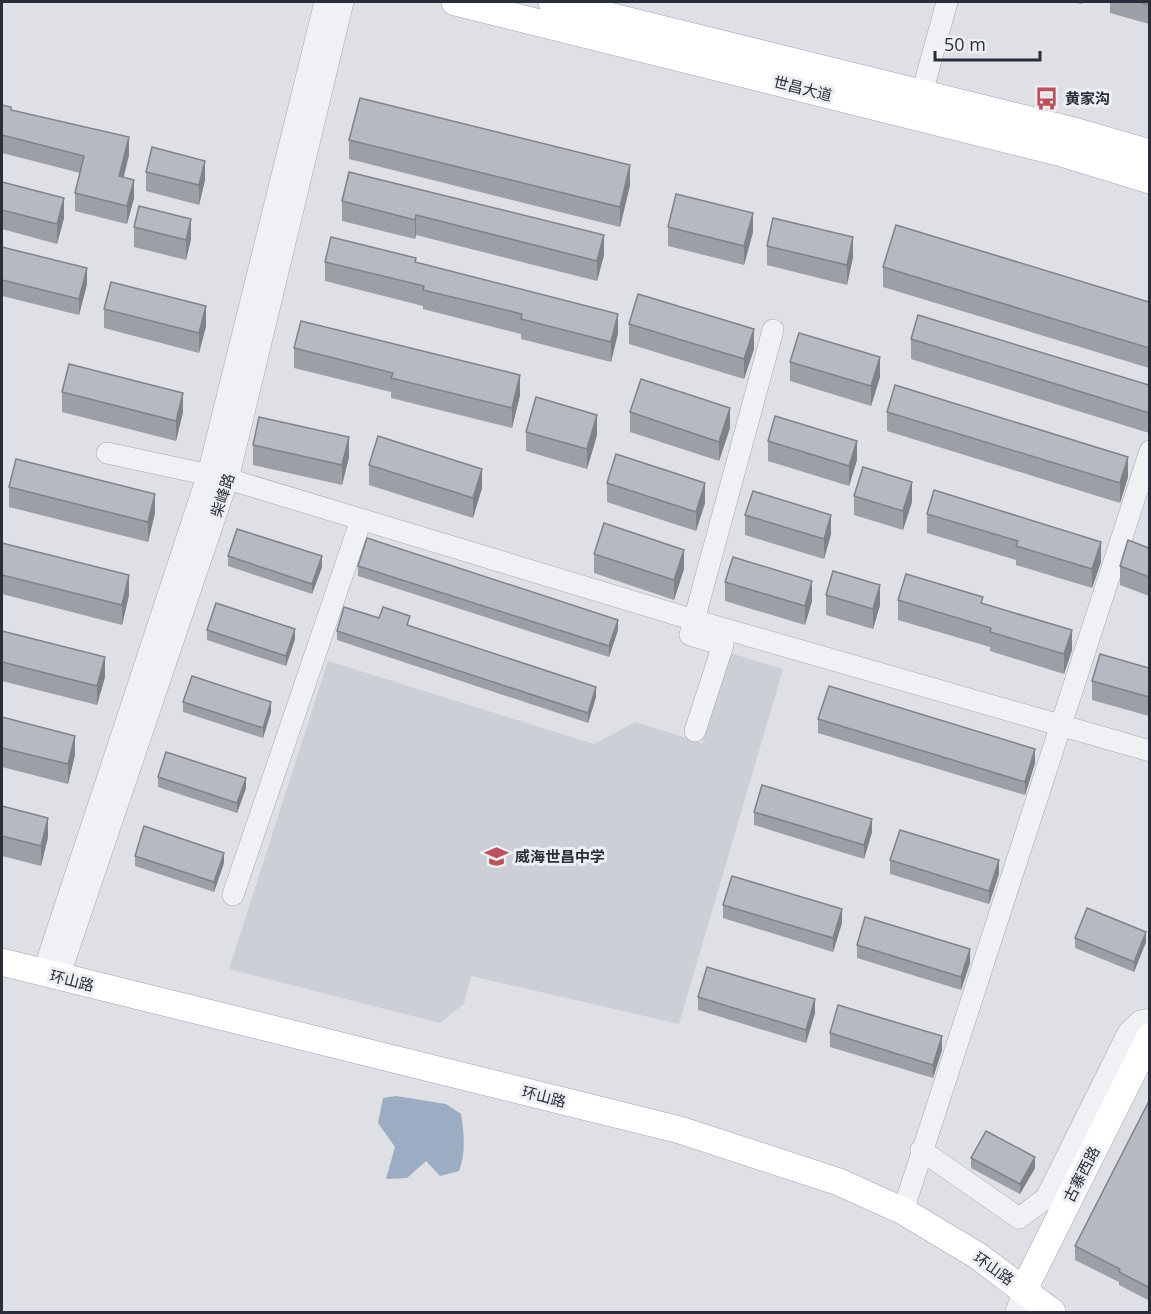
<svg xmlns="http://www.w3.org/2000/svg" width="1151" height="1314" font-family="'Open Sans','Noto Sans SC',sans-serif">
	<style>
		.built { fill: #cccfd6 }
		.water { fill: #9cacc2 }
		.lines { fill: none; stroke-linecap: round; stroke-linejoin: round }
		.minor-casing { stroke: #a4a7ae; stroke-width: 22 }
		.major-casing { stroke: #9ea4b0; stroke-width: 28 }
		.minor { stroke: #f0f1f4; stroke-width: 21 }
		.major { stroke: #fff; stroke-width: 27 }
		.wall { fill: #9d9fa7 }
		.shaded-wall { fill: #7f8288 }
		.building { fill: #b6b9c2; stroke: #7f8288; stroke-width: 1.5 }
		.labels { text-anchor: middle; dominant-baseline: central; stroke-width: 6; stroke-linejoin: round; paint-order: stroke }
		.street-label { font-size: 15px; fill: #292e3a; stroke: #edeff3 }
		.poi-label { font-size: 15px; font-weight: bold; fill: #292e3a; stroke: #edeff3; text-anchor: start }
	</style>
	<rect width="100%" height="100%" fill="#dee0e5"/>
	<polygon class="built" points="730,653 783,669 679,1024 471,976 464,1004 440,1023 229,969 328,661 594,744 636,722 702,743"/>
	<path class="water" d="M396,1096L446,1104L461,1114C464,1133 466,1153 459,1171L440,1176L426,1161L407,1178L386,1179L395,1147L378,1123L383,1098Z"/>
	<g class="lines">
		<defs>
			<g id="minor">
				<polyline points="922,93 947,2"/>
				<polyline points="107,453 228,479 694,620 1150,751"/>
				<polyline points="695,731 723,645 690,635 773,330"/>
				<polyline points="233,895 361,520"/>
				<polyline points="43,973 208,474 325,2"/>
				<polyline points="59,977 228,479 343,2"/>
				<polyline points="921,1150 1019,1218 1046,1198 1128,1033 1140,1021 1150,1019"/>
				<polyline points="903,1211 1150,451"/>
				<polyline points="1016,1312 1024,1289"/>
			</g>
			<g id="major">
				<polyline points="455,2 1062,153 1150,180"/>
				<polyline points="552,2 1070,130 1150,153"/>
				<polyline points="2,962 680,1130 839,1182 903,1211 978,1256 1052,1312"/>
				<polyline points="1024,1289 1150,1037"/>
			</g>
		</defs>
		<use href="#minor" class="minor-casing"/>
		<use href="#major" class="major-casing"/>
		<use href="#minor" class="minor"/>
		<use href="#major" class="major"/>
	</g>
	<g class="wall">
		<polygon points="1070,2 1082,2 1082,4"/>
		<polygon points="1110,2 1149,2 1149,24 1110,13"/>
		<polygon points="2,105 11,110 129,155 124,177 134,198 127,224 75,211 75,193 80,173 2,153"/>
		<polygon points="349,140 630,185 620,227 349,159"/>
		<polygon points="146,172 205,180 199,205 146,191"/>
		<polygon points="349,172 604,255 597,281 416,235 415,239 342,221 342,201"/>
		<polygon points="2,182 64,218 57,244 2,229"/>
		<polygon points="134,227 191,239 186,260 134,247"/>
		<polygon points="668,227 753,232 744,265 668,246"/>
		<polygon points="767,246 853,257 847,285 767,265"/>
		<polygon points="2,247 87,284 79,315 2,296"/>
		<polygon points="325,262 416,262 618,333 611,362 521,339 521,334 423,309 423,306 325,281"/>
		<polygon points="883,267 1149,302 1149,368 883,287"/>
		<polygon points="104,309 206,326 199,353 104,328"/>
		<polygon points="629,324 754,349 744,379 629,344"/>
		<polygon points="911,339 1149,385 1149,433 911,359"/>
		<polygon points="294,348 520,395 512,428 391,398 391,392 294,368"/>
		<polygon points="790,362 880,377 871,406 790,381"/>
		<polygon points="62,392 183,412 176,441 62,412"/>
		<polygon points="630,412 730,428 719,461 630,432"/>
		<polygon points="887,412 1128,477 1120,503 887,431"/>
		<polygon points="526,432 597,435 587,469 526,451"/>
		<polygon points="768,441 857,460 849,486 768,461"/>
		<polygon points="253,445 349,457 342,485 253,465"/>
		<polygon points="369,465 482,488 473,518 369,485"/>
		<polygon points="607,483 705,503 696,531 607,502"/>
		<polygon points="9,487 155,513 148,542 9,507"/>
		<polygon points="854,496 912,502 903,530 854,515"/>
		<polygon points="927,514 1101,562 1092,588 1016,565 1016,560 927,533"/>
		<polygon points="745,515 831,534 824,559 745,535"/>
		<polygon points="2,545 129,595 122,625 2,594"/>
		<polygon points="1149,548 1149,596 1120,585 1120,566"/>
		<polygon points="594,554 684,569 674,600 594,573"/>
		<polygon points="228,556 322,567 312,594 228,566"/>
		<polygon points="358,566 618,630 609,657 358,576"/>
		<polygon points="725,582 812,601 805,625 725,601"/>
		<polygon points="826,595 880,605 873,629 826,615"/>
		<polygon points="898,600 983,603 1072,650 1064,674 990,651 990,647 898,620"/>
		<polygon points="379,618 410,626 596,697 588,723 337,640 337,631"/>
		<polygon points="207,630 295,639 286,666 207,640"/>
		<polygon points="2,631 105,677 97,705 2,681"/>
		<polygon points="1149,668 1149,716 1092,700 1092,681"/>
		<polygon points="183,702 271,712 263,738 183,712"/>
		<polygon points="2,717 75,755 68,784 2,767"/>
		<polygon points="818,719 1035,763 1025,795 818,733"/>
		<polygon points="158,777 246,788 237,813 158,787"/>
		<polygon points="2,806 48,837 41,866 2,856"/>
		<polygon points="754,812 872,832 864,859 754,825"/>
		<polygon points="135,856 224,863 214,892 135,866"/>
		<polygon points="890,860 999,874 989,904 890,874"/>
		<polygon points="723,905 842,923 833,952 723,918"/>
		<polygon points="1075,938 1146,942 1134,972 1075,948"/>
		<polygon points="857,945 970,963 961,990 857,958"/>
		<polygon points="698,997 815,1013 806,1043 698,1010"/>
		<polygon points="830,1033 942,1050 933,1078 830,1047"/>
		<polygon points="1149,1101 1148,1300 1119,1285 1119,1282 1075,1260 1075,1246"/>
		<polygon points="971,1158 1035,1168 1020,1194 971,1168"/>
	</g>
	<g class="shaded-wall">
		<polygon points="129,137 129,155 119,194 119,176"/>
		<polygon points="205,161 205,180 199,205 199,185"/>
		<polygon points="630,165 630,185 620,227 620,207"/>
		<polygon points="134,180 134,198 127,224 127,206"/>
		<polygon points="64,198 64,218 57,244 57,224"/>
		<polygon points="753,213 753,232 744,265 744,246"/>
		<polygon points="416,215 416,235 415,239 415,220"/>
		<polygon points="191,219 191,239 186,260 186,240"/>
		<polygon points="604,235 604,255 597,281 597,261"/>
		<polygon points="853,237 853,257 847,285 847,265"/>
		<polygon points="87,268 87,284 79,315 79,299"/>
		<polygon points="206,306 206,326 199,353 199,333"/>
		<polygon points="618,314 618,333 611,362 611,342"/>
		<polygon points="754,329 754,349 744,379 744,359"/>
		<polygon points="880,357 880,377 871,406 871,386"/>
		<polygon points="520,375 520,395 512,428 512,408"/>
		<polygon points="183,393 183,412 176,441 176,421"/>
		<polygon points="730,408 730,428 719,461 719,442"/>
		<polygon points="597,415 597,435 587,469 587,449"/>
		<polygon points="349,437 349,457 342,485 342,465"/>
		<polygon points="857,441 857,460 849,486 849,466"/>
		<polygon points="1128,457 1128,477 1120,503 1120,483"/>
		<polygon points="482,469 482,488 473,518 473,498"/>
		<polygon points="912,482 912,502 903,530 903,511"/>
		<polygon points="705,483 705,503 696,531 696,512"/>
		<polygon points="155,494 155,513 148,542 148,522"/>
		<polygon points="831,515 831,534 824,559 824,539"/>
		<polygon points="1101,542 1101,562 1092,588 1092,569"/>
		<polygon points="684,550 684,569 674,600 674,580"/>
		<polygon points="322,556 322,567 312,594 312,584"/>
		<polygon points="129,575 129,595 122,625 122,605"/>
		<polygon points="812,581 812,601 805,625 805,606"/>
		<polygon points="880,585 880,605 873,629 873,609"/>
		<polygon points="618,620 618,630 609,657 609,646"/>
		<polygon points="295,629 295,639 286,666 286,656"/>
		<polygon points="1072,630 1072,650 1064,674 1064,654"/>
		<polygon points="105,657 105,677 97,705 97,686"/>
		<polygon points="596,687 596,697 588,723 588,713"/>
		<polygon points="271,702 271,712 263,738 263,728"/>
		<polygon points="75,736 75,755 68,784 68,764"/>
		<polygon points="1035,749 1035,763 1025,795 1025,782"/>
		<polygon points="246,778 246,788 237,813 237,803"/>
		<polygon points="48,818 48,837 41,866 41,846"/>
		<polygon points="872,819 872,832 864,859 864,845"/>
		<polygon points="224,853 224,863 214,892 214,882"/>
		<polygon points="999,860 999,874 989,904 989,891"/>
		<polygon points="842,909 842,923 833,952 833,938"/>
		<polygon points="1146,932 1146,942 1134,972 1134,962"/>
		<polygon points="970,949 970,963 961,990 961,977"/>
		<polygon points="815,999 815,1013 806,1043 806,1030"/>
		<polygon points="942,1036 942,1050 933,1078 933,1065"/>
		<polygon points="1035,1157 1035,1168 1020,1194 1020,1184"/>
		<polygon points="1149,1285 1149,1298 1148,1300 1148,1287"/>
	</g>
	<g class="building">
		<polygon points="1139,2 1149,2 1149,5"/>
		<polygon points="360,98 630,165 620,207 349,140"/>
		<polygon points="2,105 11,107 11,110 129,137 119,176 134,180 127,206 75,193 84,156 2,135"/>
		<polygon points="152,147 205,161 199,185 146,172"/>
		<polygon points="349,172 604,235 597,261 416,215 415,220 342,201"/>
		<polygon points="2,182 64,198 57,224 2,210"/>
		<polygon points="676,194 753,213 744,246 668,227"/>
		<polygon points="139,206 191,219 186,240 134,227"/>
		<polygon points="773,218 853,237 847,265 767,246"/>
		<polygon points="896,225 1149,302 1149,348 883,267"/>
		<polygon points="331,237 416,258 415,262 618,314 611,342 521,319 522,314 423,290 424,286 325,262"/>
		<polygon points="2,247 87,268 79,299 2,280"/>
		<polygon points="111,282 206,306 199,333 104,309"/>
		<polygon points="638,294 754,329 744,359 629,324"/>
		<polygon points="918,315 1149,385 1149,413 911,339"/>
		<polygon points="301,321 520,375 512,408 391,378 393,373 294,348"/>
		<polygon points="799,333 880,357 871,386 790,362"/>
		<polygon points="69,364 183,393 176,421 62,392"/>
		<polygon points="641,379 730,408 719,442 630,412"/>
		<polygon points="895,385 1128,457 1120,483 887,412"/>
		<polygon points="536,397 597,415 587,449 526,432"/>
		<polygon points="775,416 857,441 849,466 768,441"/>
		<polygon points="259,417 349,437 342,465 253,445"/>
		<polygon points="378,436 482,469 473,498 369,465"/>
		<polygon points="616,454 705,483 696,512 607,483"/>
		<polygon points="16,459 155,494 148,522 9,487"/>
		<polygon points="863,467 912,482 903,511 854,496"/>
		<polygon points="934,490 1101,542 1092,569 1016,546 1018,541 927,514"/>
		<polygon points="753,491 831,515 824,539 745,515"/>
		<polygon points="604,523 684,550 674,580 594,554"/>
		<polygon points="237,529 322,556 312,584 228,556"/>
		<polygon points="367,538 618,620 609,646 358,566"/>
		<polygon points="1128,540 1149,548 1149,577 1120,566"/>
		<polygon points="2,543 129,575 122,605 2,575"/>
		<polygon points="733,557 812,581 805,606 725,582"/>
		<polygon points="833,571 880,585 873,609 826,595"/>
		<polygon points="906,574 983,597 981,603 1072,630 1064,654 990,632 991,628 898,600"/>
		<polygon points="216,603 295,629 286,656 207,630"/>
		<polygon points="344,607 379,618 383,607 410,616 407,625 596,687 588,713 337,631"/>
		<polygon points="2,631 105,657 97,686 2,662"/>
		<polygon points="1100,654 1149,668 1149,697 1092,681"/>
		<polygon points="192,676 271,702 263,728 183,702"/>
		<polygon points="829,686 1035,749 1025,782 818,719"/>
		<polygon points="2,717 75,736 68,764 2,748"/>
		<polygon points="166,752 246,778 237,803 158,777"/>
		<polygon points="762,785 872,819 864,845 754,812"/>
		<polygon points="2,806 48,818 41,846 2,836"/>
		<polygon points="144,826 224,853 214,882 135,856"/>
		<polygon points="900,830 999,860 989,891 890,860"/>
		<polygon points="732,876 842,909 833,938 723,905"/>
		<polygon points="1087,908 1146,932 1134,962 1075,938"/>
		<polygon points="865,917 970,949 961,977 857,945"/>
		<polygon points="707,967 815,999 806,1030 698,997"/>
		<polygon points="838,1005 942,1036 933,1065 830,1033"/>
		<polygon points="1149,1101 1149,1285 1148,1287 1119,1272 1120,1269 1075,1246"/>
		<polygon points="986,1131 1035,1157 1020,1184 971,1158"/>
	</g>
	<defs>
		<symbol id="bus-bare" viewBox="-9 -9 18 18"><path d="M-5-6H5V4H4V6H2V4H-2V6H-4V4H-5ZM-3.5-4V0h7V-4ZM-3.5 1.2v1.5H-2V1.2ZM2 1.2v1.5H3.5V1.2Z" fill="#bd5058" stroke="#edeff3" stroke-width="2.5" paint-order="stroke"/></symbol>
		<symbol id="school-bare" viewBox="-9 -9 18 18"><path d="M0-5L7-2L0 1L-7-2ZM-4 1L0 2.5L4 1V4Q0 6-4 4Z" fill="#bd5058" stroke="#edeff3" stroke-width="2.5" paint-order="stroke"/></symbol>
	</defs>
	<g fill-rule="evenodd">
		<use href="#bus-bare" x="1030" y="82" width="33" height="33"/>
		<use href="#school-bare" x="480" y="840" width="33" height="33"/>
	</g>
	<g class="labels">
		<g class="street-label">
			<text transform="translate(803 88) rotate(14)">世昌大道</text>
			<text transform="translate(222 495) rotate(-72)">柴峰路</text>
			<text transform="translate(72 980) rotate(14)">环山路</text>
			<text transform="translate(544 1096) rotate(14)">环山路</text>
			<text transform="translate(1081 1174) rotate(-63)">古寨西路</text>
			<text transform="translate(994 1268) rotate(35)">环山路</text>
		</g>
		<g class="poi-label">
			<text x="1065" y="98">黄家沟</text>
			<text x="515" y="856">威海世昌中学</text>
		</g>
	</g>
	<rect width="1151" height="1314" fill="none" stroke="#292e3a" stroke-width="6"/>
	<path d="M935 51v9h105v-9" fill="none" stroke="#292e3a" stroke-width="3"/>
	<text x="944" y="51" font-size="18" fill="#292e3a" stroke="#edeff3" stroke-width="4.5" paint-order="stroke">50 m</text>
</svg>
